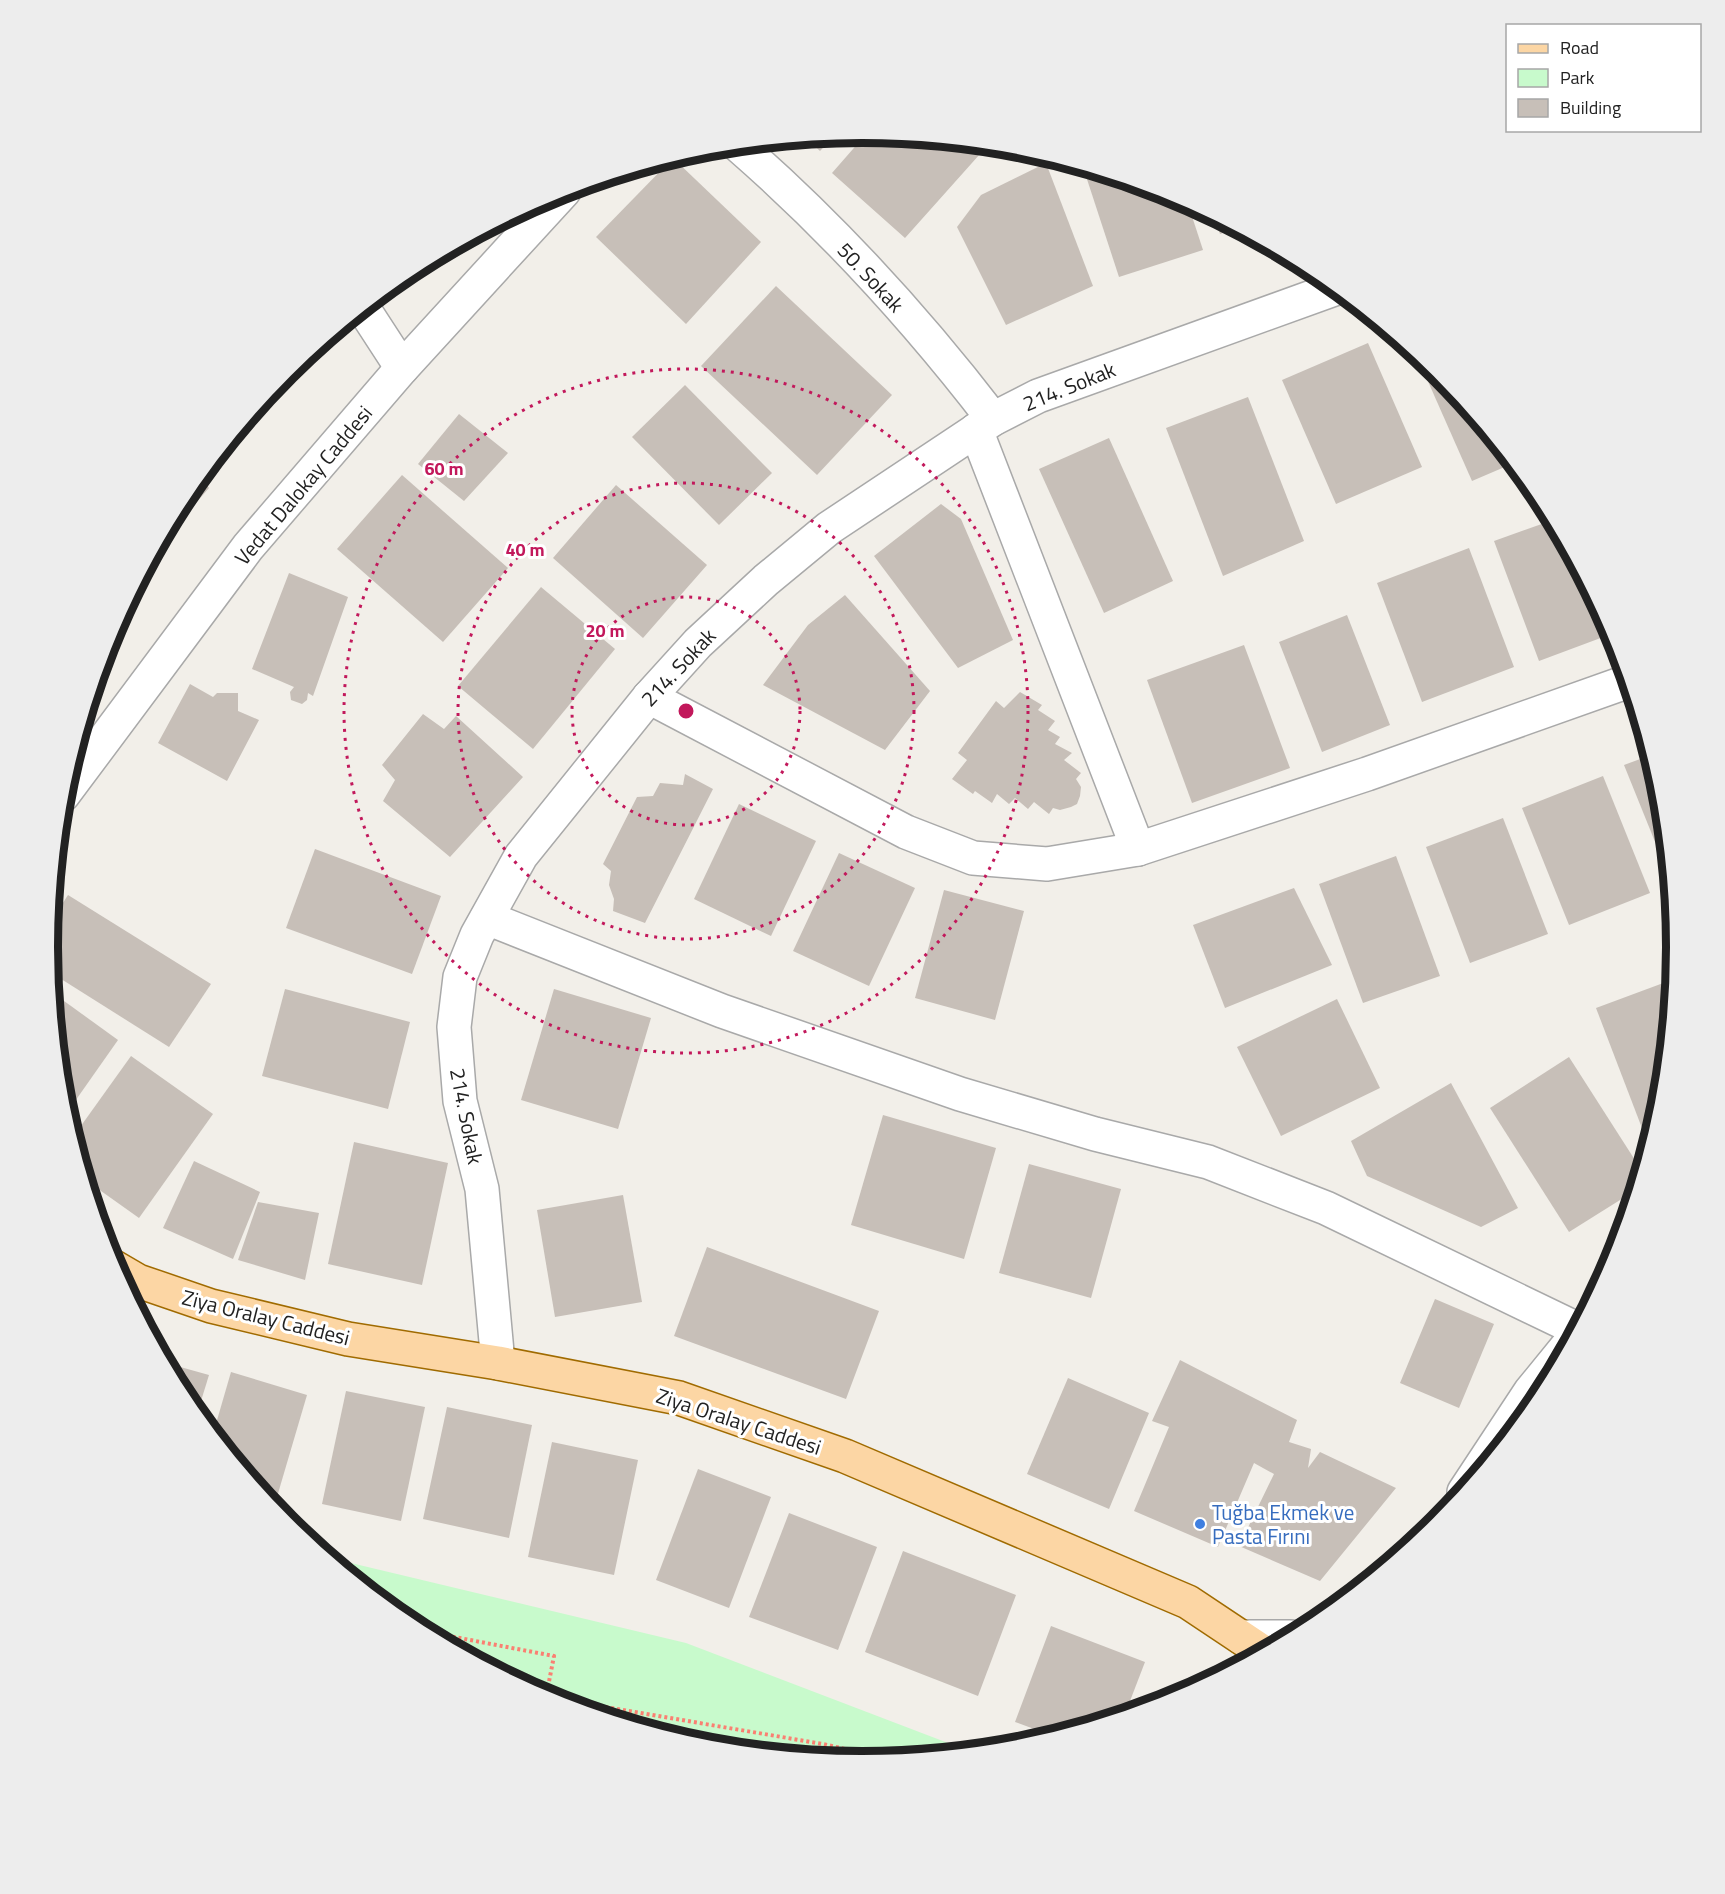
<svg xmlns="http://www.w3.org/2000/svg" width="1725" height="1894" font-family="'Titillium Web',sans-serif">
	<style>
		.park { fill: #c8facc }
		.building { fill: #c7bfb8 }
		.lines { fill: none; stroke-linecap: round; stroke-linejoin: round }
		.minor-casing { stroke: #a9a9a9; stroke-width: 36 }
		.major-casing { stroke: #a06b00; stroke-width: 36 }
		.path { stroke: #fa8072; stroke-width: 4; stroke-dasharray: 3 3; stroke-linecap: butt }
		.minor { stroke: #fff; stroke-width: 33 }
		.major { stroke: #fcd6a4; stroke-width: 33 }
		.ring { fill: none; stroke: #c2185b; stroke-width: 3; stroke-dasharray: 3 6 }
		.shop-dot { fill: #3f7fe0; stroke: #fff; stroke-width: 2 }
		.labels { text-anchor: middle; dominant-baseline: central; stroke-width: 6; stroke-linejoin: round; paint-order: stroke }
		.street-label { font-size: 21px; fill: #222; stroke: #fff }
		.shop-label { font-size: 21px; fill: #366cbe; stroke: #fff; text-anchor: start }
		.rim { fill: none; stroke: #222; stroke-width: 8 }
		.centre { fill: #c2185b; stroke: #fff; stroke-width: 3 }
		.ring-label { font-size: 18px; text-anchor: middle; font-weight: bold; fill: #c2185b; stroke: #fff; stroke-width: 6; stroke-linejoin: round; paint-order: stroke }
	</style>
	<rect width="100%" height="100%" fill="#f2efe9"/>
	<polygon class="park" points="330,1558 686,1643 969,1751 862,1761 703,1746 550,1699 410,1624"/>
	<g class="building">
		<polygon points="867,133 955,142 988,145 905,238 832,173"/>
		<polygon points="835,135 820,151 806,138"/>
		<polygon points="673,158 761,242 686,324 596,237"/>
		<polygon points="1046,163 1093,286 1006,325 957,227 981,195"/>
		<polygon points="1083,167 1175,195 1187,201 1203,250 1119,277"/>
		<polygon points="1214,216 1224,221 1237,228 1220,234"/>
		<polygon points="776,286 892,395 817,475 701,366"/>
		<polygon points="1368,343 1422,467 1336,504 1282,380"/>
		<polygon points="1415,352 1439,371 1514,463 1472,481"/>
		<polygon points="294,365 294,377 229,451 224,447"/>
		<polygon points="685,385 772,473 719,525 632,437"/>
		<polygon points="1248,397 1304,541 1223,576 1166,428"/>
		<polygon points="459,414 508,453 464,501 418,464"/>
		<polygon points="1109,438 1173,581 1104,613 1039,469"/>
		<polygon points="402,475 508,568 443,642 337,549"/>
		<polygon points="200,476 209,488 160,544 185,494"/>
		<polygon points="616,485 707,565 643,638 553,558"/>
		<polygon points="941,504 961,519 1013,640 958,668 874,556"/>
		<polygon points="1553,520 1614,633 1539,661 1494,541"/>
		<polygon points="1469,548 1514,667 1422,702 1377,583"/>
		<polygon points="289,573 348,597 313,696 308,693 307,700 302,704 291,700 290,692 294,687 252,669"/>
		<polygon points="541,587 615,649 533,749 458,686"/>
		<polygon points="845,595 930,691 885,750 763,685 808,625"/>
		<polygon points="1347,615 1390,725 1322,752 1279,642"/>
		<polygon points="1244,645 1290,768 1192,803 1147,680"/>
		<polygon points="190,684 213,697 217,693 238,693 238,711 259,720 227,781 158,743"/>
		<polygon points="1020,692 1042,705 1038,710 1055,721 1048,730 1060,737 1055,744 1072,753 1064,760 1081,773 1076,779 1081,787 1080,796 1077,804 1071,807 1060,810 1053,808 1049,814 1034,802 1028,809 1015,798 1009,804 997,794 992,803 975,791 973,794 952,779 967,760 958,753 996,701 1004,708"/>
		<polygon points="423,714 444,729 456,716 523,777 450,857 383,801 395,780 382,765"/>
		<polygon points="1651,755 1661,788 1670,879 1624,765"/>
		<polygon points="685,774 713,789 645,923 613,911 614,899 609,885 611,871 603,864 637,797 653,796 660,783 683,785"/>
		<polygon points="1603,776 1650,893 1569,925 1522,808"/>
		<polygon points="739,804 816,841 771,936 694,899"/>
		<polygon points="1503,818 1548,934 1470,963 1426,847"/>
		<polygon points="315,849 441,896 412,974 286,928"/>
		<polygon points="839,853 915,888 869,986 793,951"/>
		<polygon points="1396,856 1440,976 1363,1003 1319,884"/>
		<polygon points="1294,888 1332,965 1225,1008 1193,925"/>
		<polygon points="944,890 1024,911 995,1020 915,998"/>
		<polygon points="68,895 211,984 169,1047 50,972 48,947 50,923"/>
		<polygon points="1666,982 1672,998 1661,1106 1653,1134 1645,1136 1596,1008"/>
		<polygon points="285,989 410,1022 388,1109 262,1076"/>
		<polygon points="554,989 651,1018 618,1129 521,1100"/>
		<polygon points="53,993 118,1040 66,1114 64,1106"/>
		<polygon points="1337,999 1380,1088 1281,1136 1237,1047"/>
		<polygon points="131,1056 213,1114 139,1218 87,1181 73,1137"/>
		<polygon points="1569,1057 1642,1171 1636,1190 1569,1232 1490,1108"/>
		<polygon points="1451,1083 1518,1208 1481,1227 1367,1176 1351,1141"/>
		<polygon points="883,1115 996,1148 964,1259 851,1225"/>
		<polygon points="354,1142 448,1163 422,1285 328,1264"/>
		<polygon points="194,1161 260,1192 233,1259 163,1228"/>
		<polygon points="1029,1164 1121,1189 1091,1298 999,1273"/>
		<polygon points="623,1195 642,1302 555,1317 537,1210"/>
		<polygon points="258,1202 319,1213 305,1280 238,1260"/>
		<polygon points="707,1247 879,1311 846,1399 674,1336"/>
		<polygon points="1435,1299 1494,1324 1459,1408 1400,1383"/>
		<polygon points="1180,1360 1297,1420 1289,1442 1311,1449 1308,1468 1320,1452 1396,1488 1320,1581 1239,1546 1274,1474 1254,1463 1218,1547 1134,1511 1169,1427 1152,1421"/>
		<polygon points="166,1363 209,1375 197,1414 185,1399"/>
		<polygon points="231,1372 307,1395 274,1507 213,1434"/>
		<polygon points="1068,1378 1149,1413 1109,1509 1027,1474"/>
		<polygon points="346,1391 425,1407 401,1521 322,1504"/>
		<polygon points="447,1407 532,1425 509,1538 423,1519"/>
		<polygon points="552,1442 638,1460 614,1575 528,1557"/>
		<polygon points="698,1469 771,1497 729,1608 656,1580"/>
		<polygon points="789,1513 877,1547 838,1650 749,1617"/>
		<polygon points="903,1551 1016,1595 978,1696 865,1652"/>
		<polygon points="1051,1626 1145,1662 1125,1714 1053,1736 1015,1722"/>
		<polygon points="1171,1694 1179,1697 1168,1701"/>
	</g>
	<g class="lines">
		<defs>
			<g id="minor">
				<path d="M738,145C832,227 917,320 993,419"/>
				<polyline points="363,308 402,368"/>
				<polyline points="976,430 1138,849"/>
				<polyline points="649,697 906,832 973,858 1047,864 1138,849 1367,774 1629,681"/>
				<polyline points="63,795 248,547 402,368 564,191"/>
				<polyline points="487,918 722,1011 960,1094 1095,1134 1208,1162 1326,1208 1577,1329"/>
				<polyline points="498,1363 482,1189 460,1101 454,1027 460,977 477,935 521,856 649,697 698,643 766,580 829,528 993,419 1038,396 1337,288"/>
				<polyline points="1464,1492 1530,1392 1570,1343"/>
				<polyline points="1241,1637 1291,1637"/>
			</g>
			<polyline id="major" points="114,1267 138,1281 211,1306 348,1339 498,1363 679,1398 845,1456 1188,1602 1263,1652"/>
		</defs>
		<use href="#minor" class="minor-casing"/>
		<use href="#major" class="major-casing"/>
		<g class="path">
			<polyline points="423,1631 554,1656 546,1697"/>
			<polyline points="546,1697 823,1744 854,1751 871,1761"/>
		</g>
		<use href="#minor" class="minor"/>
		<use href="#major" class="major"/>
	</g>
	<g class="ring">
		<circle cx="686" cy="711" r="114"/>
		<circle cx="686" cy="711" r="228"/>
		<circle cx="686" cy="711" r="342"/>
	</g>
	<circle class="shop-dot" cx="1200" cy="1524" r="6"/>
	<g class="labels">
		<g class="street-label">
			<text transform="translate(871 277) rotate(47)">50. Sokak</text>
			<text transform="translate(1069 386) rotate(-22)">214. Sokak</text>
			<text transform="translate(303 485) rotate(-50)">Vedat Dalokay Caddesi</text>
			<text transform="translate(678 667) rotate(-47)">214. Sokak</text>
			<text transform="translate(467 1116) rotate(79)">214. Sokak</text>
			<text transform="translate(266 1317) rotate(14)">Ziya Oralay Caddesi</text>
			<text transform="translate(739 1421) rotate(18)">Ziya Oralay Caddesi</text>
		</g>
		<g class="shop-label">
			<text x="1212" y="1512">Tuğba Ekmek ve<tspan x="1212" dy="24">Pasta Fırını</tspan></text>
		</g>
	</g>
	<path d="M0 0H1725V1894H0ZM58 947a804 804 0 1 1 1608 0a804 804 0 1 1-1608 0Z" fill="#ededed" fill-rule="evenodd"/>
	<path class="rim" d="M58 947a804 804 0 1 1 1608 0a804 804 0 1 1-1608 0Z"/>
	<circle cx="686" cy="711" r="9" class="centre"/>
	<g class="ring-label">
		<text x="444" y="475">60 m</text>
		<text x="525" y="556">40 m</text>
		<text x="605" y="637">20 m</text>
	</g>
	<rect x="1506" y="24" width="195" height="108" fill="#ffffff" stroke="#a7a7a7" stroke-width="1.5"/>
	<rect x="1518" y="44" width="30" height="9" fill="#fcd6a4" stroke="#a7a7a7" stroke-width="1.5"/>
	<text x="1560" y="54" font-size="18" fill="#222222">Road</text>
	<rect x="1518" y="69" width="30" height="18" fill="#c8facc" stroke="#a7a7a7" stroke-width="1.5"/>
	<text x="1560" y="84" font-size="18" fill="#222222">Park</text>
	<rect x="1518" y="99" width="30" height="18" fill="#c7bfb8" stroke="#a7a7a7" stroke-width="1.5"/>
	<text x="1560" y="114" font-size="18" fill="#222222">Building</text>
</svg>
